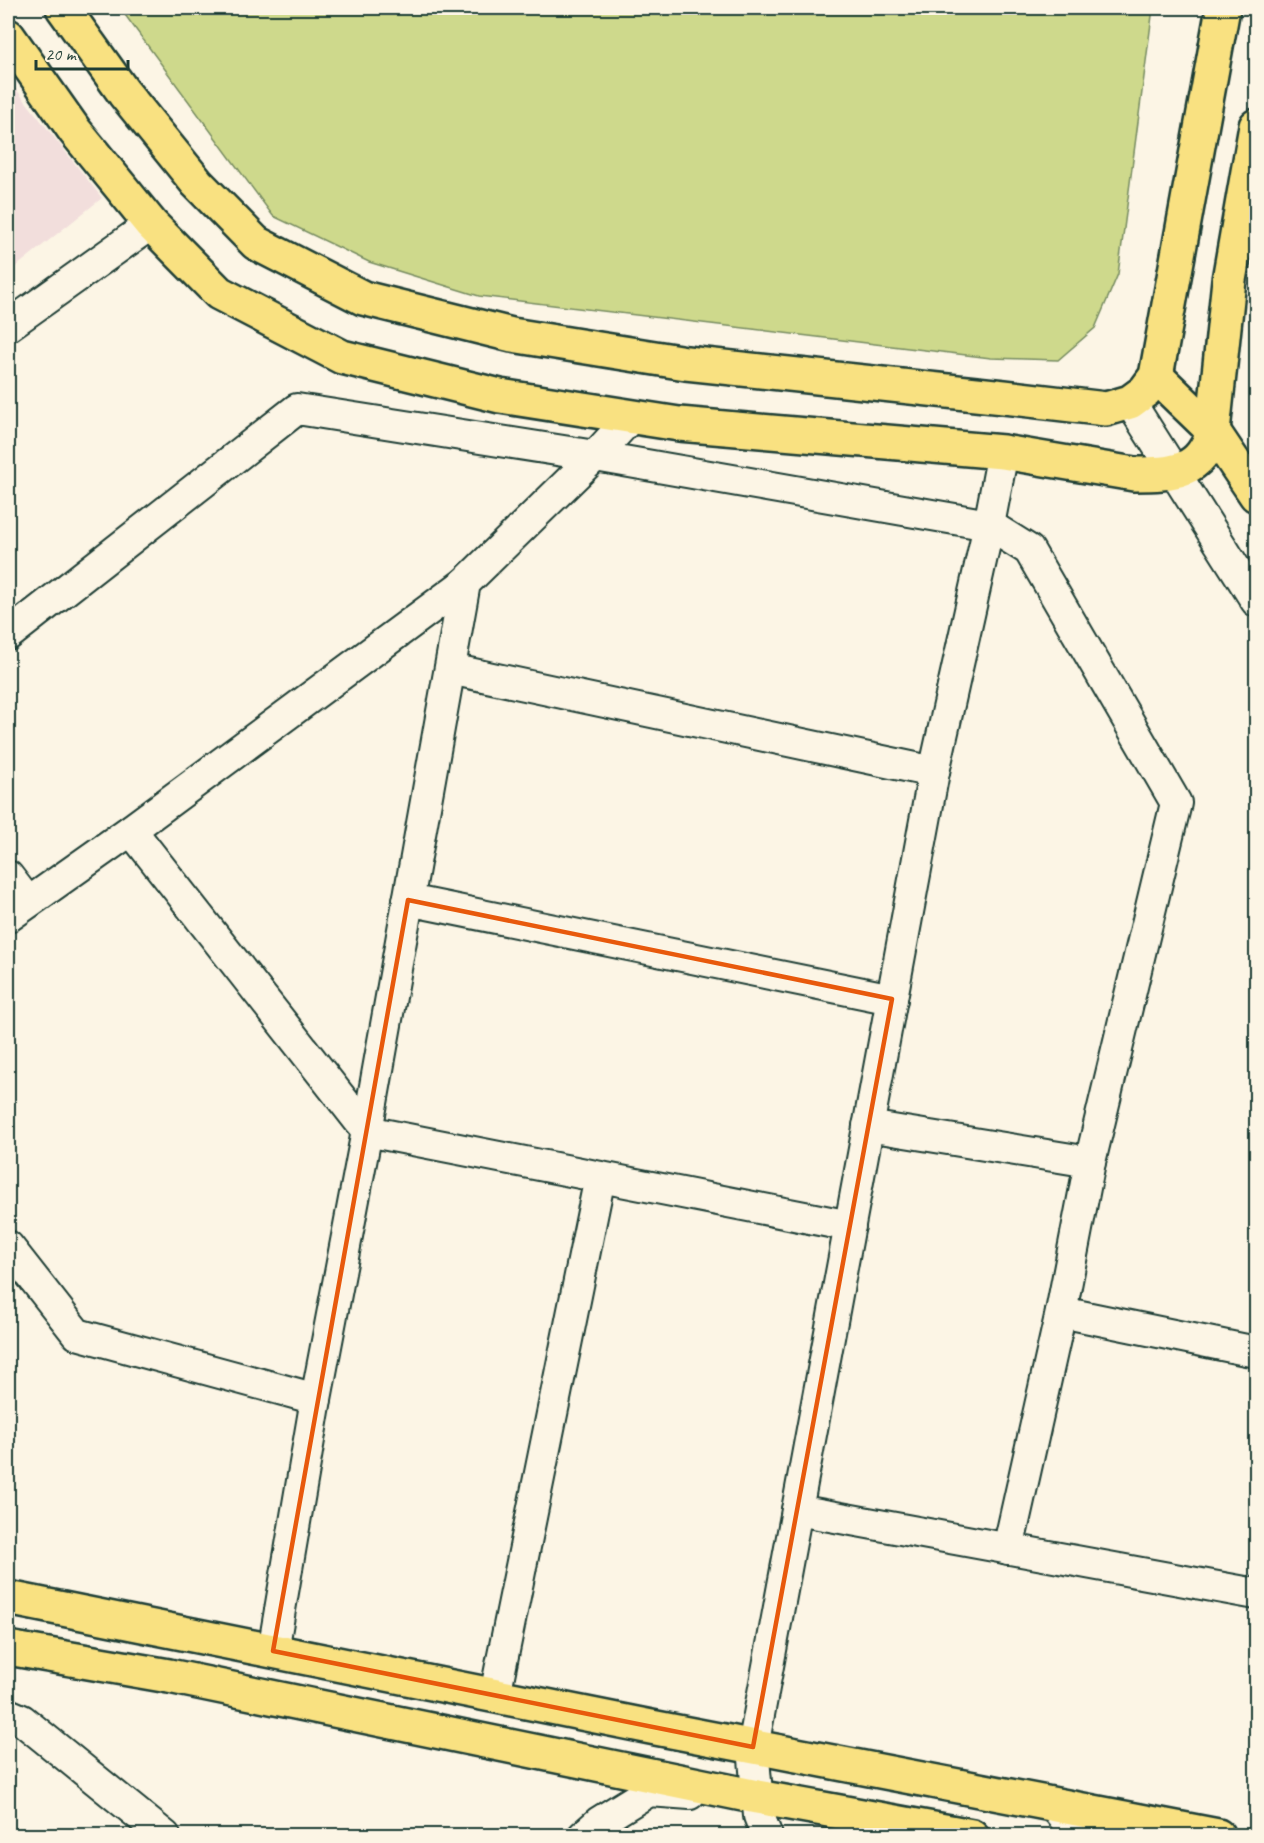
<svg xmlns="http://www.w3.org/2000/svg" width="1264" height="1843" font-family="Caveat,sans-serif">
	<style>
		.built { fill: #f2dedc }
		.green { fill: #ced98c; stroke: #768b60; stroke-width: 1.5 }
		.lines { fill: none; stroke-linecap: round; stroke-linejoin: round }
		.minor-casing { stroke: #1f3d34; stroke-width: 34 }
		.major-casing { stroke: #1f3d34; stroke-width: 38 }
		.minor { stroke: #fcf5e5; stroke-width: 30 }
		.major { stroke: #f9e181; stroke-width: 33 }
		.marked { fill: none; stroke: #e8590c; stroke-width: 4.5; stroke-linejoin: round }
	</style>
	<rect width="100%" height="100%" fill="#fcf5e5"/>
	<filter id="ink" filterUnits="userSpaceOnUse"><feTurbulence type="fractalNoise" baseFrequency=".0167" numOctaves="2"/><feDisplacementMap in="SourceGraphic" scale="12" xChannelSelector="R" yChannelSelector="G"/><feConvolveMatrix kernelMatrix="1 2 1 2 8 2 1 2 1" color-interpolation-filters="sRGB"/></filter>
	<g filter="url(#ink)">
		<polygon class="built" points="8,79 102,198 8,273"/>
		<polygon class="green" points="120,8 1153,8 1118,274 1095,328 1058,360 991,358 479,296 369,262 273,216"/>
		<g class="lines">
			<defs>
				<g id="minor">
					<polyline points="8,326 151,224"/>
					<polyline points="1130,402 1256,601"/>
					<polyline points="8,635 297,409 595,456 989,525 1029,550 1176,803 1090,1162 1061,1312 1008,1549"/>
					<polyline points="450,669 934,772"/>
					<polyline points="131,830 367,1131 850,1226"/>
					<polyline points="8,876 28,902"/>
					<polyline points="408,900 892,999"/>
					<polyline points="8,917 131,830 465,583"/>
					<polyline points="868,1126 1090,1162"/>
					<polyline points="8,1246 77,1334 316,1399"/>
					<polyline points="1061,1312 1256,1352"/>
					<polyline points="797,1510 1256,1594"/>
					<polyline points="273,1651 316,1399 367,1131 465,583 595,456 631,417"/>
					<polyline points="495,1695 600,1177"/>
					<polyline points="8,1714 22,1720 165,1836"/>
					<polyline points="1053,1804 1078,1836"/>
					<polyline points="583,1836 599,1822 649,1791 690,1794"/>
					<polyline points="767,1836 759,1816 753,1747 934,772 989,525 1003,452"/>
				</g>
				<g id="major">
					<polyline points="63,8 124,93 197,183 256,243 363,298 512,335 686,363 1004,397 1106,409 1130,402 1145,391 1156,376 1223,8"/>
					<path d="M8,36L75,131L151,224L219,293L342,357L500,396L679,424L1003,452L1134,474C1173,474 1201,473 1213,431L1229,280L1256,126"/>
					<polyline points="1156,376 1213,431 1256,495"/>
					<polyline points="8,1598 656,1728 1218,1836"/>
					<polyline points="8,1648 169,1676 757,1797 972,1836"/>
				</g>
			</defs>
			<use href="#minor" class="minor-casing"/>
			<use href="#major" class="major-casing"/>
			<use href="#minor" class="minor"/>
			<use href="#major" class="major"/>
		</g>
	</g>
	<path class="marked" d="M408,900L892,999L753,1747L273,1651Z"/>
	<rect width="1264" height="1843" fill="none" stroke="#fcf5e5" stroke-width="30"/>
	<rect x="15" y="15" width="1234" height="1813" fill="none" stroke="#1f3d34" stroke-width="2" filter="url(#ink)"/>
	<path d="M36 60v9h92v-9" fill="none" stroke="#1f3d34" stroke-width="3"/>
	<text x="45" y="60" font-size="18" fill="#1f3d34" stroke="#fcf5e5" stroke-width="4.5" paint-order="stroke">20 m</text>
</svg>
